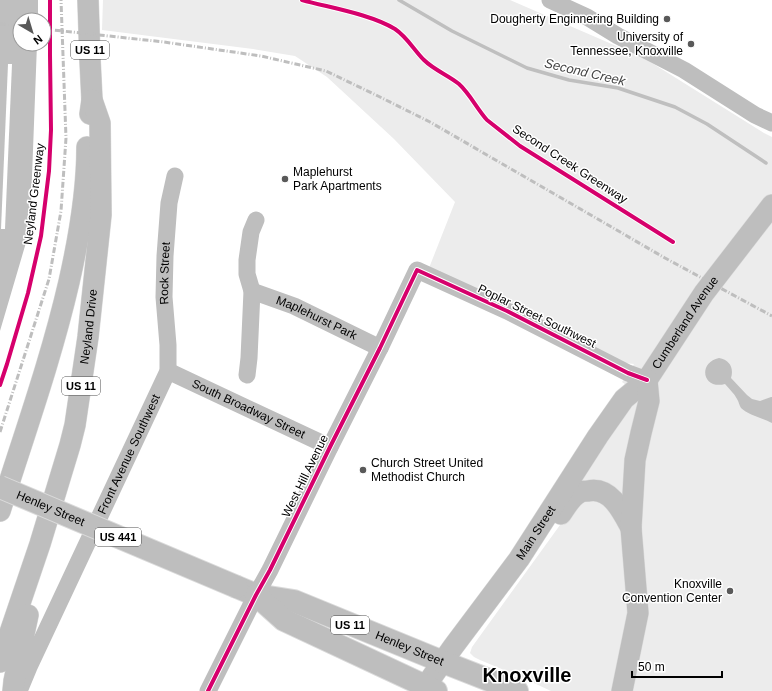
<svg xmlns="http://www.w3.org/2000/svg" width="772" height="691" font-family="Arial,sans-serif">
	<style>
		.green { fill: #ececec }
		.water { fill: #bfbfbf }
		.pier { fill: #fff }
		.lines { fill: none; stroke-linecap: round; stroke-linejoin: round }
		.stream { stroke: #bfbfbf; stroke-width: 3.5 }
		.major-casing { stroke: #dbdbdb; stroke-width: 22 }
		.highway-casing { stroke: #dbdbdb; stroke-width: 24 }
		.minor { stroke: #bebebe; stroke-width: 17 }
		.major { stroke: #bebebe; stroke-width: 21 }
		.highway { stroke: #bebebe; stroke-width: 22 }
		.rail { stroke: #bebebe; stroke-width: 3; stroke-dasharray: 6 2 1 2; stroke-linecap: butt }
		.highway-bridge-casing { stroke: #dbdbdb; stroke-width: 24; stroke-linecap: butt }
		.highway-bridge { stroke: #bebebe; stroke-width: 22 }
		.cycleway-casing { stroke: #fff; stroke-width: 6 }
		.cycleway { stroke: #d6006c; stroke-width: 4 }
		.poi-dot { fill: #595959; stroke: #fff; stroke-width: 1.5 }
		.labels { text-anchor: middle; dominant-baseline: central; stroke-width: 3; stroke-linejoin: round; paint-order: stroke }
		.shield { fill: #fff; stroke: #4c4c4c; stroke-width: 1 }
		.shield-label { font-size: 11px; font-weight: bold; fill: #000 }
		.poi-label { font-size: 12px; fill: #000; stroke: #fff; text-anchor: end }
		.street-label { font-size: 12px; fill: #000; stroke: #fff }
		.water-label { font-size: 13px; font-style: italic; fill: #444; stroke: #fff }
		.town-label { font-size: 20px; font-weight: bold; fill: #000; stroke: #fff }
	</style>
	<rect width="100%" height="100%" fill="#fff"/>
	<polygon class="green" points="103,0 510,0 644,58 764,133 772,137 772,691 551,691 521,677 480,660 474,657 470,653 472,647 560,525 573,509 576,488 637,393 622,382 634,364 625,363 429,268 455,202 394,139 327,77 295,56 253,49 102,30"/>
	<g class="water">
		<polygon points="0,0 38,0 38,20 20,20 20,44 37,44 30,229 0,331"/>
		<path d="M719,358C730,360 734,368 731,378L747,395L752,399L760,401L771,397H772V423C763,418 748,415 741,408C739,405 739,402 737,399C734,393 729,389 725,384C703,390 697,363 719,358Z"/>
	</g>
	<polygon class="pier" points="8,64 12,64 5,229 1,229"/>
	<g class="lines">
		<polyline class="stream" points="399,0 452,31 527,68 569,80 618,88 675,107 707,124 766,163"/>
		<defs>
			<g id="major">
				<polyline points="88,0 90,60 92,100 90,114"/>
				<path d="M0,511C24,435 51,360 69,282C79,238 87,193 87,147"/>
				<path d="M561,514C566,507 571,497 579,493C581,491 585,491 588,491C610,486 622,511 631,528"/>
				<path id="s4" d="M0,662L40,544L70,445L75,425L88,337L101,215L100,123L92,100"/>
				<polyline points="13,691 14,681 28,615"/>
				<path id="s5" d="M422,691L453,647L519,559L598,436L624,399L647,380L704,293L772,205"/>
				<polyline points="622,691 638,613 631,528 635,460 641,433 649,401 647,380"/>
			</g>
			<g id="highway">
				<path id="s6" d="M237,587L256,595L294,601L443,662L517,691"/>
				<polyline points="256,595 284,620 436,691"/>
			</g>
		</defs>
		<use href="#major" class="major-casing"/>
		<use href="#highway" class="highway-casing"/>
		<g class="minor">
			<polyline points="550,0 587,17 618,36 684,70 755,115 772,123"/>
			<path id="s1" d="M252,291L294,306L380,348"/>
			<path id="s2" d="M168,371L330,447"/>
			<polyline points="247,375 249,358 252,291 247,274 247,260 251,232 256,220"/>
			<path id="s3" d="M19,691L29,667L168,371V345L164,297L165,256L169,203L175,176"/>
			<polyline points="208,691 256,595 270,570 330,447 380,348 417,270 507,311 628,373 647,380"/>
		</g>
		<use href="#major" class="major"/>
		<use href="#highway" class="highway"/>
		<g class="rail">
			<polyline points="0,24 20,26"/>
			<polyline points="44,29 164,42 261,56 326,71 378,96 430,122 665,258 772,316"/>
			<polyline points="0,432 49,279 61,211 66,138 61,0"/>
		</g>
		<defs>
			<g id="highway-bridge">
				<path id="s7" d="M0,487L237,587"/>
			</g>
		</defs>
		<use href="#highway-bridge" class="highway-bridge-casing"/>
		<use href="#highway-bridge" class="highway-bridge"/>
		<defs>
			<g id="cycleway">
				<path d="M302,0C331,8 370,14 395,29C407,37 414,50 424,60C434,70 448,75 459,84C470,94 477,109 487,120L520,146L673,242"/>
				<polyline points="0,385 7,364 28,293 41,236 49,171 51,130 50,55 50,0"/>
				<polyline points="208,691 256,595 270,570 330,447 380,348 417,270 507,311 628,373 647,380"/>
			</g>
		</defs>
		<use href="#cycleway" class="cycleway-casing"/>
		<use href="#cycleway" class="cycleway"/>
	</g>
	<g class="poi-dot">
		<circle cx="667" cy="19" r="4"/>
		<circle cx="691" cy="44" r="4"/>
		<circle cx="285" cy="179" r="4"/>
		<circle cx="363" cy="470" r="4"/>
		<circle cx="730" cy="591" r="4"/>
	</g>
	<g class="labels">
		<g class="shield">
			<rect x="71" y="41" width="38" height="18" rx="3"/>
			<rect x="62" y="377" width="38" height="18" rx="3"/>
			<rect x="95" y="528" width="46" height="18" rx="3"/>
			<rect x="331" y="616" width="38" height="18" rx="3"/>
		</g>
		<g class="shield-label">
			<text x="90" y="50">US 11</text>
			<text x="81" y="386">US 11</text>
			<text x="118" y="537">US 441</text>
			<text x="350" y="625">US 11</text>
		</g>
		<g class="poi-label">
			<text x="659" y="19">Dougherty Enginnering Building</text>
			<text x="683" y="37">University of<tspan x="683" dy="14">Tennessee, Knoxville</tspan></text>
			<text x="293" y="172" text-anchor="start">Maplehurst<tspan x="293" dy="14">Park Apartments</tspan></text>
			<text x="371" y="463" text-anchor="start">Church Street United<tspan x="371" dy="14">Methodist Church</tspan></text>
			<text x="722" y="584">Knoxville<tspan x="722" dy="14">Convention Center</tspan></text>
		</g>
		<g class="street-label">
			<text transform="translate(570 164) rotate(33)">Second Creek Greenway</text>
			<text transform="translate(34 194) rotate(-83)">Neyland Greenway</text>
			<text stroke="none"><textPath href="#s3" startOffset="451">Rock Street</textPath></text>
			<text transform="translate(537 316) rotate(26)">Poplar Street Southwest</text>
			<text stroke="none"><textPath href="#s1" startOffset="70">Maplehurst Park</textPath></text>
			<text stroke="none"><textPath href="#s5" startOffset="454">Cumberland Avenue</textPath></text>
			<text stroke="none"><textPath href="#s4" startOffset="348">Neyland Drive</textPath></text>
			<text stroke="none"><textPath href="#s2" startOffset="89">South Broadway Street</textPath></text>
			<text stroke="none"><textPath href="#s3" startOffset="261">Front Avenue Southwest</textPath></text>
			<text transform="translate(305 476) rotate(-64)">West Hill Avenue</text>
			<text stroke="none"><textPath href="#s7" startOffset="55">Henley Street</textPath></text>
			<text stroke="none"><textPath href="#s5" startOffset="195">Main Street</textPath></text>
			<text stroke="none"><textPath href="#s6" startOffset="184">Henley Street</textPath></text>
		</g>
		<g class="water-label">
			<text transform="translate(585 72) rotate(13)">Second Creek</text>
		</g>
		<g class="town-label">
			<text x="527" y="675">Knoxville</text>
		</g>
	</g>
	<g transform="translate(32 32) rotate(142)"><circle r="19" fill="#ffffff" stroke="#999999"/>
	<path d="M0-3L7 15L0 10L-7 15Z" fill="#595959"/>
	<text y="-6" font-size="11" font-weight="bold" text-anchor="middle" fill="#000000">N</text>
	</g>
	<path d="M632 671v6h90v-6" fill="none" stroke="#000000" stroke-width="2"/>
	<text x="638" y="671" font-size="12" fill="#000000" stroke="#ffffff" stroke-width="3" paint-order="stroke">50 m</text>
</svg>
